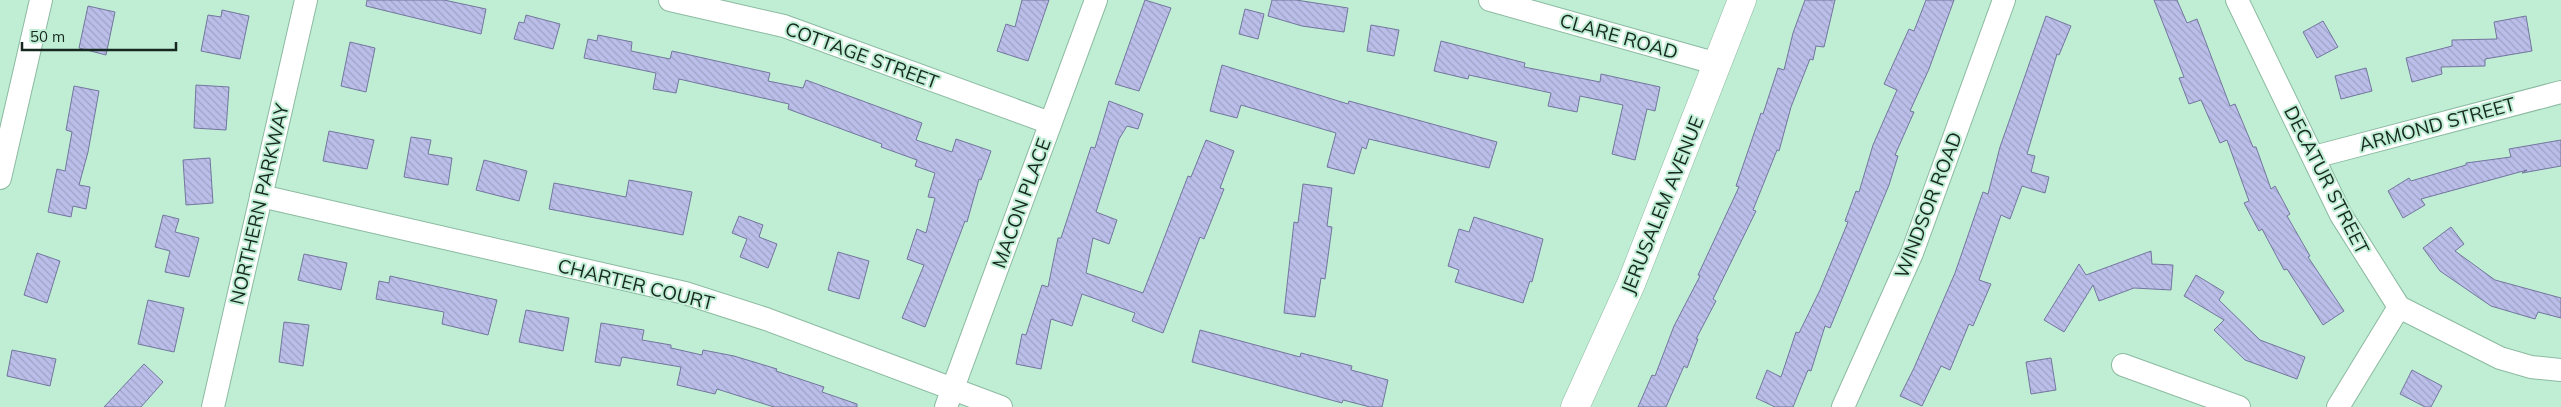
<svg xmlns="http://www.w3.org/2000/svg" width="2561" height="407" font-family="Mulish,sans-serif">
	<style>
		.building { fill: url(#building-back-hatch); stroke: #73769d }
		.lines { fill: none; stroke-linecap: round; stroke-linejoin: round }
		.street-casing { stroke: #8cbaa1; stroke-width: 24 }
		.primary-casing { stroke: #8cbaa1; stroke-width: 29 }
		.street { stroke: #fff; stroke-width: 22 }
		.primary { stroke: #fff; stroke-width: 28 }
		.labels { text-anchor: middle; dominant-baseline: central; stroke-width: 4; stroke-linejoin: round; paint-order: stroke }
		.street-label { font-size: 19px; fill: #16281f; stroke: #bfeed4 }
	</style>
	<defs>
		<pattern id="building-back-hatch" width="6" height="6" patternUnits="userSpaceOnUse" patternTransform="scale(1.25)"><rect width="6" height="6" fill="#babee9"/><path d="M-1 5l2 2M0 0l6 6M5-1l2 2" fill="none" stroke="#9fa3c7"/></pattern>
	</defs>
	<rect width="100%" height="100%" fill="#bfeed4"/>
	<g class="building">
		<polygon points="367,0 444,0 486,9 481,34 366,6"/>
		<polygon points="1022,0 1049,0 1028,61 997,51 1006,24 1015,27"/>
		<polygon points="1145,0 1171,8 1139,91 1115,84"/>
		<polygon points="1272,0 1296,0 1348,8 1344,32 1302,26 1268,16"/>
		<polygon points="1805,0 1835,0 1824,47 1816,46 1813,60 1810,59 1791,107 1779,151 1777,150 1753,210 1756,211 1713,299 1716,301 1696,339 1698,339 1687,368 1684,366 1666,407 1638,407 1652,375 1655,376 1674,326 1700,276 1698,275 1739,187 1736,186 1761,113 1763,114 1778,68 1784,70 1793,33"/>
		<polygon points="1926,0 1954,0 1929,69 1910,111 1914,112 1895,155 1898,156 1889,185 1830,328 1825,326 1811,371 1808,370 1793,407 1775,407 1756,398 1767,370 1781,377 1796,332 1799,333 1820,290 1848,222 1845,221 1856,191 1859,192 1873,145 1897,90 1884,84 1909,29 1914,31"/>
		<polygon points="2154,0 2177,0 2187,23 2197,19 2230,106 2235,104 2253,147 2256,147 2271,189 2275,186 2290,214 2287,216 2310,256 2308,257 2344,311 2323,325 2287,269 2284,270 2262,229 2259,231 2244,203 2249,201 2227,140 2220,143 2201,100 2189,104 2179,78 2184,77"/>
		<polygon points="88,6 115,12 106,55 79,48"/>
		<polygon points="1245,9 1264,14 1258,39 1239,34"/>
		<polygon points="222,10 249,16 240,59 201,51 208,15 221,17"/>
		<polygon points="526,15 560,24 553,49 514,39 519,22 524,23"/>
		<polygon points="2046,16 2071,26 2059,55 2057,54 2027,154 2035,156 2031,172 2049,177 2045,193 2022,186 2010,219 2001,215 1979,280 1991,284 1973,326 1969,324 1950,370 1941,366 1922,406 1900,396 1914,368 1955,273 1983,192 1988,194 2000,147"/>
		<polygon points="2526,16 2532,51 2485,59 2485,66 2441,67 2442,74 2412,82 2406,58 2452,46 2452,40 2497,39 2494,22"/>
		<polygon points="2323,21 2338,47 2317,58 2303,32"/>
		<polygon points="1371,25 1399,30 1394,56 1367,51"/>
		<polygon points="598,35 632,42 631,51 670,59 672,51 770,73 768,81 803,88 806,80 922,123 916,140 952,152 956,139 991,151 981,180 979,179 967,222 965,221 925,327 902,318 924,265 907,259 917,229 926,233 935,198 928,197 935,173 915,166 917,160 881,147 882,144 788,109 789,104 679,79 676,93 653,89 656,73 584,58 588,39 597,41"/>
		<polygon points="1441,41 1525,63 1524,67 1600,82 1601,74 1660,87 1655,111 1647,109 1635,160 1612,154 1623,105 1580,96 1577,112 1548,106 1551,93 1469,75 1468,79 1434,71"/>
		<polygon points="350,42 375,48 366,92 341,86"/>
		<polygon points="1222,65 1348,104 1349,101 1497,142 1489,168 1369,139 1366,149 1362,147 1354,174 1327,167 1336,133 1241,105 1237,118 1210,111"/>
		<polygon points="2366,68 2372,91 2341,99 2335,76"/>
		<polygon points="196,85 229,87 226,130 194,128"/>
		<polygon points="74,86 99,91 88,152 79,185 90,187 86,209 73,206 71,217 48,212 57,169 65,171 72,132 66,130"/>
		<polygon points="1109,101 1143,114 1138,129 1127,126 1119,139 1096,212 1117,220 1109,244 1093,238 1086,273 1143,293 1188,176 1191,177 1206,140 1234,151 1220,188 1224,189 1204,239 1200,237 1163,333 1132,321 1135,313 1082,294 1072,326 1051,319 1041,369 1016,364 1022,334 1026,335 1042,285 1048,287 1058,238 1061,238 1091,147 1095,148"/>
		<polygon points="329,131 374,140 367,169 323,161"/>
		<polygon points="411,137 431,140 428,154 452,158 448,185 404,177"/>
		<polygon points="2561,140 2561,166 2522,173 2527,170 2421,199 2425,205 2403,218 2388,191 2409,178 2411,181 2466,165 2466,163 2511,157 2509,149"/>
		<polygon points="210,158 213,203 186,205 183,160"/>
		<polygon points="484,160 527,171 519,201 476,190"/>
		<polygon points="629,180 692,192 683,235 549,209 554,183 626,197"/>
		<polygon points="1303,184 1332,188 1327,226 1332,227 1325,279 1321,278 1315,317 1284,313 1294,222 1298,223"/>
		<polygon points="163,215 179,219 175,232 199,238 189,277 165,272 170,251 155,247"/>
		<polygon points="739,216 763,225 759,237 777,244 768,268 740,257 747,239 732,233"/>
		<polygon points="1474,217 1543,239 1532,282 1530,281 1523,303 1455,282 1459,270 1448,266 1459,229 1469,232"/>
		<polygon points="2451,227 2464,244 2455,251 2495,280 2561,298 2561,318 2538,312 2535,319 2491,306 2440,271 2423,248"/>
		<polygon points="2151,251 2152,264 2173,265 2171,290 2134,288 2099,301 2093,285 2064,332 2044,320 2079,264 2086,275"/>
		<polygon points="838,252 869,261 859,299 828,290"/>
		<polygon points="37,253 60,261 47,303 24,295"/>
		<polygon points="304,254 347,263 341,290 298,280"/>
		<polygon points="2196,275 2224,292 2219,300 2260,340 2305,357 2297,379 2245,360 2214,330 2224,320 2184,296"/>
		<polygon points="390,276 497,300 488,335 442,324 444,312 376,299 379,281 389,283"/>
		<polygon points="148,300 184,308 174,352 138,344"/>
		<polygon points="526,310 569,318 563,351 519,342"/>
		<polygon points="284,322 309,325 303,366 279,362"/>
		<polygon points="601,323 644,330 642,340 671,345 671,348 702,355 703,350 734,356 777,369 776,371 824,387 822,392 857,404 857,407 774,407 717,389 715,394 677,385 681,367 622,357 620,366 595,362"/>
		<polygon points="1200,330 1300,357 1301,353 1352,366 1351,370 1388,380 1382,407 1370,407 1343,400 1342,403 1192,362"/>
		<polygon points="12,350 56,359 50,386 7,376"/>
		<polygon points="2051,358 2056,390 2031,394 2026,362"/>
		<polygon points="144,364 163,382 141,407 104,407"/>
		<polygon points="2412,370 2442,386 2431,407 2425,407 2400,394"/>
	</g>
	<g class="lines">
		<defs>
			<g id="street">
				<polyline points="670,0 784,26 1050,123"/>
				<polyline points="1490,0 1718,64"/>
				<polyline points="2237,0 2341,215 2399,307 2500,358 2531,367 2561,370"/>
				<polyline points="2314,157 2561,92"/>
				<polyline points="0,178 41,0"/>
				<polyline points="261,196 685,293 766,319 1001,407"/>
				<polyline points="2123,365 2239,407"/>
				<polyline points="213,407 306,0"/>
				<polyline points="946,407 1096,0"/>
				<polyline points="1843,407 1912,253 2004,0"/>
				<polyline points="2338,407 2399,307"/>
			</g>
			<polyline id="primary" points="1575,407 1631,284 1742,0"/>
		</defs>
		<use href="#street" class="street-casing"/>
		<use href="#primary" class="primary-casing"/>
		<use href="#street" class="street"/>
		<use href="#primary" class="primary"/>
	</g>
	<g class="labels">
		<g class="street-label">
			<text transform="translate(1619 36) rotate(16)">CLARE ROAD</text>
			<text transform="translate(862 55) rotate(20)">COTTAGE STREET</text>
			<text transform="translate(2437 124) rotate(-15)">ARMOND STREET</text>
			<text transform="translate(2327 180) rotate(63)">DECATUR STREET</text>
			<text transform="translate(1021 203) rotate(-70)">MACON PLACE</text>
			<text transform="translate(259 204) rotate(-77)">NORTHERN PARKWAY</text>
			<text transform="translate(1662 205) rotate(-68)">JERUSALEM AVENUE</text>
			<text transform="translate(1928 205) rotate(-69)">WINDSOR ROAD</text>
			<text transform="translate(636 284) rotate(14)">CHARTER COURT</text>
		</g>
	</g>
	<path d="M22 42v8h154v-8" fill="none" stroke="#16281f" stroke-width="2.5"/>
	<text x="30" y="42" font-size="15" fill="#16281f" stroke="#bfeed4" stroke-width="4" paint-order="stroke">50 m</text>
</svg>
